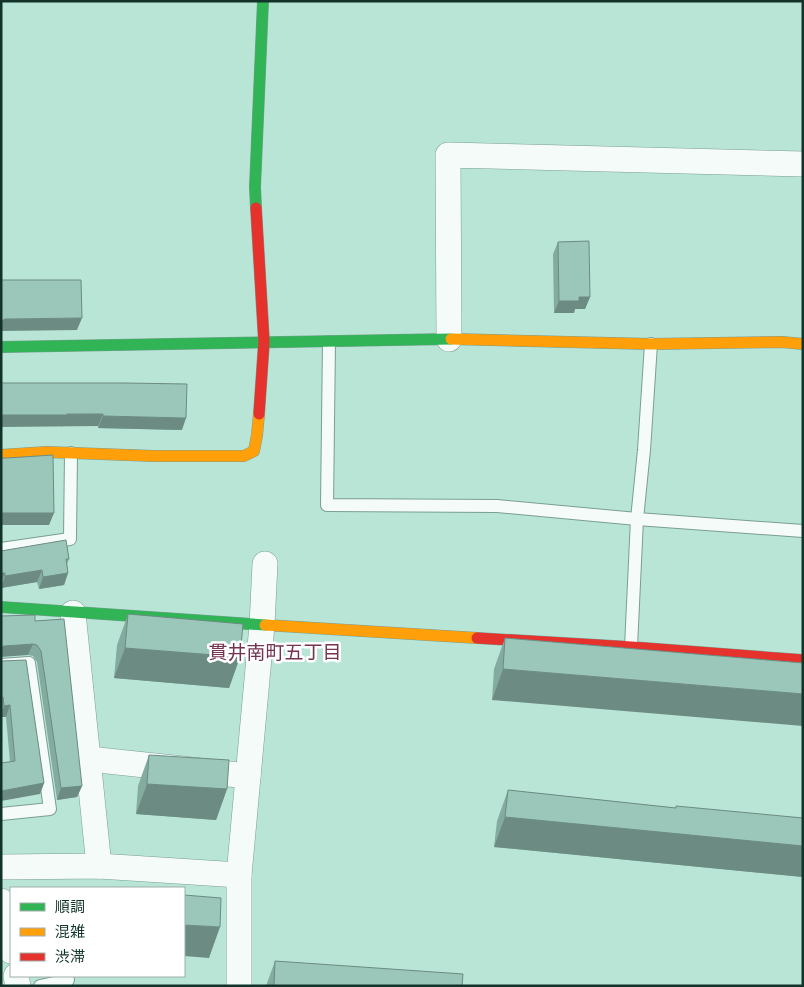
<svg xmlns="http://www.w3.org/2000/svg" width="804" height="987" font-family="'Space Grotesk','Noto Sans JP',sans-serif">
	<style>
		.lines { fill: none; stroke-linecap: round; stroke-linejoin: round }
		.lane-casing { stroke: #7a9e93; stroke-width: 14 }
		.street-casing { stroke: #7a9e93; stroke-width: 26 }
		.fast-casing { stroke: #7a9e93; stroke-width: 12 }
		.slow-casing { stroke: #7a9e93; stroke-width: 12 }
		.jam-casing { stroke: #7a9e93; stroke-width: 12 }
		.lane { stroke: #f4fbf9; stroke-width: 12 }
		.street { stroke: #f4fbf9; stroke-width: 25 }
		.fast { stroke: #30b455; stroke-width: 11 }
		.slow { stroke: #ff9f0a; stroke-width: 11 }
		.jam { stroke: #e5322d; stroke-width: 11 }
		.wall { fill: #84aba0 }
		.shaded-wall { fill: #6c8b82 }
		.building { fill: #9ac7ba; stroke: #6c8b82 }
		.labels { text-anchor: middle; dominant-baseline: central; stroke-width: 5; stroke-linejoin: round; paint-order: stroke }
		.neighbourhood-label { font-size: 19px; fill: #753352; stroke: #fff }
	</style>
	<rect width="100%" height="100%" fill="#b9e5d7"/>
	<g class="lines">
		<defs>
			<g id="lane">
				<polyline points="329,342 327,505 497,506 637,519 803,531"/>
				<polyline points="1,549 70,539 71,453"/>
				<polyline points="631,647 637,519 644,450 651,344"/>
				<polyline points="1,665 29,663 50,809 1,814"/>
				<polyline points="40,986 68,980"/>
			</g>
			<g id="street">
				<polyline points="449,339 448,155 803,164"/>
				<polyline points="73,613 99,866"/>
				<polyline points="89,759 248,776"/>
				<polyline points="1,867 99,866 239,875"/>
				<polyline points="1,901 11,951"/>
				<polyline points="16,976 18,986"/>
				<polyline points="239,986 239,875 262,625 265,564"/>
			</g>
			<g id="fast">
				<polyline points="256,208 255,187 263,1"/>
				<polyline points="1,347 451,339"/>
				<polyline points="1,607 265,625"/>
			</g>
			<g id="slow">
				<polyline points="451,339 651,344 782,342 803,344"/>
				<polyline points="1,455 47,452 154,456 244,456 254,451 257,435 259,414"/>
				<polyline points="265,625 477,638"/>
			</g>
			<g id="jam">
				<polyline points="256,208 264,342 259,414"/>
				<polyline points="477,638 631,647 803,660"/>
			</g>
		</defs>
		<use href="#lane" class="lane-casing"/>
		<use href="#street" class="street-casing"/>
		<use href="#fast" class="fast-casing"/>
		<use href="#slow" class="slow-casing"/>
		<use href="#jam" class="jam-casing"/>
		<use href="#lane" class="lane"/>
		<use href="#street" class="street"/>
		<use href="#fast" class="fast"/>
		<use href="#slow" class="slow"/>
		<use href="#jam" class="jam"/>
	</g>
	<g class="wall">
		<polygon points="558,242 590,297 585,309 575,309 574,313 554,313 553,254"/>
		<polygon points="1,383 182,430 98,428 98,426 62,426 62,427"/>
		<polygon points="1,551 69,559 67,564 68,573 64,585 39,589 37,582 1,588"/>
		<polygon points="128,614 240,657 229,688 114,678 117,645"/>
		<polygon points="35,621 82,786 77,797 57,800 37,662 33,656 28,655"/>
		<polygon points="505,638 803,663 492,700 494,669"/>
		<polygon points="1,660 44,783 40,794 10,762 6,717 1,717"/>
		<polygon points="149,755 227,789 216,820 136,814 138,786"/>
		<polygon points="508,790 676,808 803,818 803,877 494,847 497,821"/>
		<polygon points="275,961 462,986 266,986"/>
	</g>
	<g class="shaded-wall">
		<polygon points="579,297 590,297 585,309 575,309 574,313 554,313 559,301"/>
		<polygon points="82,318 77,330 1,331 1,321 5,319"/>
		<polygon points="103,414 98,426 1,427 1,415"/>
		<polygon points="103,416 186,418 182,430 98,428"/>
		<polygon points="1,513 54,513 49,525 1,525"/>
		<polygon points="42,570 37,582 1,588 5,576"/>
		<polygon points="1,573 5,573 1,582"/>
		<polygon points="68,573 64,585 39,589 43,577"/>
		<polygon points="33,644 28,655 1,657 1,647 4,646"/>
		<polygon points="125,648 240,657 229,688 114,678"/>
		<polygon points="503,669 803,694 803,726 492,700"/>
		<polygon points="10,705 6,717 1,717 1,713 4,706"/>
		<polygon points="44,783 40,794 1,801 1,791"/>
		<polygon points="147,784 227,789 216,820 136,814"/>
		<polygon points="82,786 77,797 57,800 61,788"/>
		<polygon points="505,817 803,846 803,877 494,847"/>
		<polygon points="184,925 220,927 209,958 184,956"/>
	</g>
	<g class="building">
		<polygon points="589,241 590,297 579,297 579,301 559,301 558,242"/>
		<polygon points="1,280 81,280 82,318 5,319 1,321"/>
		<polygon points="1,383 125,383 187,384 186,418 103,416 103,414 67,414 67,415 1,415"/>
		<polygon points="53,455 54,513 1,513 1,458 7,458"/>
		<polygon points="66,540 69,559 66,559 68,573 43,577 42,570 5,576 5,573 1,573 1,551"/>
		<polygon points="128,614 243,624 240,657 125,648"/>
		<polygon points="35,615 35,621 64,619 82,786 61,788 41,651 37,645 33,644 4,646 1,647 1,616"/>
		<polygon points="505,638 803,663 803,694 503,669"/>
		<polygon points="1,660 2,661 26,660 44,783 1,791 1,763 15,761 10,705 4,706 3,697 1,698"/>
		<polygon points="149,755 229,760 227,789 147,784"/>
		<polygon points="508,790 676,808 676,806 803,818 803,846 505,817"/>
		<polygon points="184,895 221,898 220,927 184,925"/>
		<polygon points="275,961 463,974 462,986 274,986"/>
	</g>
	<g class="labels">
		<g class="neighbourhood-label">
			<text x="275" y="652">貫井南町五丁目</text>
		</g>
	</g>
	<rect width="804" height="987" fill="none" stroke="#12332a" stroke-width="5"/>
	<rect x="10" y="887" width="175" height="90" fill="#ffffff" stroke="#a0adaa"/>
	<rect x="20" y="903" width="25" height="8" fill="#30b455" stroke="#a0adaa"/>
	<text x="55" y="912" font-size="15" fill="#12332a">順調</text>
	<rect x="20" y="928" width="25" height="8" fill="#ff9f0a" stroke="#a0adaa"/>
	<text x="55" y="937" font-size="15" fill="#12332a">混雑</text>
	<rect x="20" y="953" width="25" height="8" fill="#e5322d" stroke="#a0adaa"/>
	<text x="55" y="962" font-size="15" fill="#12332a">渋滞</text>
</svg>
